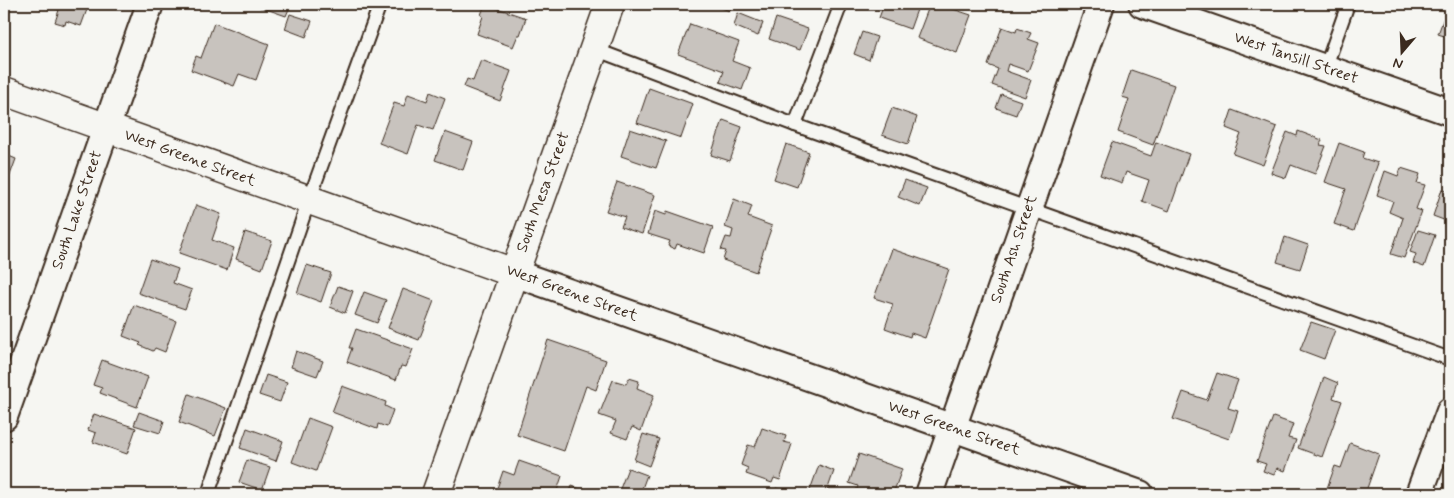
<svg xmlns="http://www.w3.org/2000/svg" width="1454" height="498" font-family="Mynerve,sans-serif">
	<style>
		.building { fill: #c8c3be; stroke: #3b2a1e }
		.lines { fill: none; stroke-linecap: round; stroke-linejoin: round }
		.lane-casing { stroke: #3b2a1e; stroke-width: 16 }
		.street-casing { stroke: #3b2a1e; stroke-width: 30 }
		.secondary-casing { stroke: #3b2a1e; stroke-width: 31 }
		.lane { stroke: #f6f6f2; stroke-width: 12 }
		.street { stroke: #f6f6f2; stroke-width: 26 }
		.secondary { stroke: #f6f6f2; stroke-width: 28 }
		.labels { text-anchor: middle; dominant-baseline: central; stroke-width: 5; stroke-linejoin: round; paint-order: stroke }
		.street-label { font-size: 16px; fill: #3b2a1e; stroke: #f6f6f2 }
	</style>
	<rect width="100%" height="100%" fill="#f6f6f2"/>
	<filter id="ink" filterUnits="userSpaceOnUse"><feTurbulence type="fractalNoise" baseFrequency=".02" numOctaves="2"/><feDisplacementMap in="SourceGraphic" scale="10" xChannelSelector="R" yChannelSelector="G"/><feConvolveMatrix kernelMatrix="1 2 1 2 8 2 1 2 1" color-interpolation-filters="sRGB"/></filter>
	<g filter="url(#ink)">
		<g class="building">
			<polygon points="41,4 89,4 81,26 66,21 65,25 55,22 59,10"/>
			<polygon points="252,4 291,4 286,16"/>
			<polygon points="485,4 526,18 520,35 518,35 513,47 477,34 483,16 481,15"/>
			<polygon points="710,4 733,4 730,11"/>
			<polygon points="884,4 919,4 910,29 879,18"/>
			<polygon points="930,4 938,4 971,15 957,53 917,38"/>
			<polygon points="1447,9 1450,10 1450,38 1438,34"/>
			<polygon points="738,13 763,23 758,36 734,26"/>
			<polygon points="290,14 312,21 306,37 285,29"/>
			<polygon points="776,18 808,29 800,50 769,39"/>
			<polygon points="214,23 269,44 256,80 239,74 234,86 191,70 196,56 201,58"/>
			<polygon points="690,24 739,42 732,61 750,68 742,90 720,82 724,71 678,54"/>
			<polygon points="1002,27 1016,32 1017,28 1031,33 1028,39 1039,43 1028,71 1008,64 1006,71 1031,80 1025,97 992,85 998,69 988,65"/>
			<polygon points="862,32 877,37 869,60 854,54"/>
			<polygon points="481,60 511,71 500,101 464,87 467,79 473,81"/>
			<polygon points="1131,70 1174,85 1153,145 1118,132 1129,99 1122,97"/>
			<polygon points="649,88 693,104 681,138 637,123"/>
			<polygon points="430,92 445,98 433,130 418,125 408,154 379,143 394,103 404,106 408,94 427,101"/>
			<polygon points="1001,94 1021,101 1016,115 996,108"/>
			<polygon points="892,108 917,117 908,144 882,135"/>
			<polygon points="1232,110 1277,127 1263,165 1233,154 1241,134 1226,128"/>
			<polygon points="723,120 742,127 730,161 711,155"/>
			<polygon points="630,129 666,141 656,168 621,156"/>
			<polygon points="1298,131 1322,140 1320,145 1326,146 1315,174 1291,165 1286,178 1271,173 1287,132 1297,136"/>
			<polygon points="445,132 473,142 463,170 435,160"/>
			<polygon points="1112,142 1151,156 1156,142 1189,154 1169,211 1142,201 1149,180 1126,172 1122,183 1100,175"/>
			<polygon points="1339,143 1364,152 1362,158 1378,163 1354,231 1334,224 1346,189 1325,182"/>
			<polygon points="786,144 809,152 797,187 774,179"/>
			<polygon points="4,154 16,159 5,189 4,189"/>
			<polygon points="1401,168 1420,174 1417,183 1425,185 1416,209 1422,211 1404,258 1391,254 1403,218 1389,212 1393,201 1377,195 1385,171 1398,176"/>
			<polygon points="905,180 927,188 920,206 898,197"/>
			<polygon points="617,182 655,195 642,234 621,227 625,217 606,211"/>
			<polygon points="1442,189 1450,192 1450,239 1444,237 1449,222 1433,216"/>
			<polygon points="734,199 752,206 748,217 772,226 756,272 723,260 726,251 721,250 726,237 731,238 733,230 725,227"/>
			<polygon points="196,205 221,214 212,240 234,248 227,270 179,253"/>
			<polygon points="655,211 666,215 667,211 713,227 704,253 677,244 675,249 668,246 670,241 648,234"/>
			<polygon points="1418,230 1435,235 1424,267 1413,263 1416,254 1410,252"/>
			<polygon points="245,232 272,241 262,269 236,259"/>
			<polygon points="1285,237 1308,245 1300,269 1277,262"/>
			<polygon points="892,249 949,269 925,338 911,333 910,337 885,328 893,304 874,298"/>
			<polygon points="150,259 178,269 173,283 192,290 185,309 138,293"/>
			<polygon points="307,265 331,273 321,302 297,293"/>
			<polygon points="338,286 353,291 345,313 330,307"/>
			<polygon points="403,289 434,301 419,340 388,328"/>
			<polygon points="364,292 386,300 377,323 355,315"/>
			<polygon points="134,305 176,321 165,352 155,348 153,351 139,345 141,343 123,336"/>
			<polygon points="1311,322 1335,330 1324,359 1300,350"/>
			<polygon points="356,329 413,349 406,367 401,366 396,380 347,362 352,348 349,348"/>
			<polygon points="548,340 606,360 596,390 586,386 564,451 517,435"/>
			<polygon points="296,351 323,361 317,376 291,367"/>
			<polygon points="102,360 148,377 137,407 100,393 102,388 93,385"/>
			<polygon points="1217,373 1238,380 1228,408 1238,411 1229,439 1173,419 1183,392 1207,400"/>
			<polygon points="266,375 287,382 280,402 259,395"/>
			<polygon points="1324,377 1338,383 1333,398 1342,401 1322,457 1298,448"/>
			<polygon points="629,378 639,381 637,388 654,395 641,431 632,427 627,439 611,433 616,421 599,415 613,380 626,384"/>
			<polygon points="342,386 386,402 385,406 393,410 387,427 378,424 377,429 332,412"/>
			<polygon points="189,394 226,408 215,436 179,422"/>
			<polygon points="139,412 164,421 160,433 134,425"/>
			<polygon points="94,414 136,428 127,454 93,442 96,433 88,430"/>
			<polygon points="1273,417 1293,424 1288,438 1296,440 1285,471 1277,468 1274,475 1263,471 1266,464 1257,461"/>
			<polygon points="308,418 332,427 316,471 292,462"/>
			<polygon points="247,428 283,441 276,461 240,448"/>
			<polygon points="762,428 786,436 784,442 792,444 780,480 774,478 772,483 746,474 748,468 741,465 748,445 755,447"/>
			<polygon points="643,434 659,439 649,466 634,460"/>
			<polygon points="1350,443 1379,454 1365,494 1337,494 1326,491 1335,466 1341,468"/>
			<polygon points="859,454 902,469 893,494 855,494 858,486 849,483"/>
			<polygon points="247,460 270,467 262,490 239,482"/>
			<polygon points="519,461 562,476 556,494 495,494 503,471 514,475"/>
			<polygon points="819,465 834,471 826,494 812,494 809,493"/>
			<polygon points="628,468 647,475 640,494 618,494"/>
			<polygon points="572,486 595,494 569,494"/>
			<polygon points="776,488 794,494 774,494"/>
		</g>
		<g class="lines">
			<defs>
				<g id="lane">
					<polyline points="594,49 795,125 1450,359"/>
					<polyline points="1325,69 1348,4"/>
					<polyline points="795,125 841,4"/>
					<polyline points="208,494 309,200 380,4"/>
				</g>
				<g id="street">
					<polyline points="1142,4 1450,112"/>
					<path d="M514,273C722,348 932,419 1140,494"/>
					<polyline points="4,417 150,4"/>
					<polyline points="929,494 1101,4"/>
					<polyline points="1419,494 1450,411"/>
				</g>
				<g id="secondary">
					<polyline points="4,91 514,273"/>
					<polyline points="436,494 610,4"/>
				</g>
			</defs>
			<use href="#lane" class="lane-casing"/>
			<use href="#street" class="street-casing"/>
			<use href="#secondary" class="secondary-casing"/>
			<use href="#lane" class="lane"/>
			<use href="#street" class="street"/>
			<use href="#secondary" class="secondary"/>
		</g>
	</g>
	<g class="labels">
		<g class="street-label">
			<text transform="translate(1296 58) rotate(19)">West Tansill Street</text>
			<text transform="translate(190 158) rotate(20)">West Greene Street</text>
			<text transform="translate(543 192) rotate(-70)">South Mesa Street</text>
			<text transform="translate(77 210) rotate(-71)">South Lake Street</text>
			<text transform="translate(1014 249) rotate(-71)">South Ash Street</text>
			<text transform="translate(572 293) rotate(20)">West Greene Street</text>
			<text transform="translate(954 428) rotate(19)">West Greene Street</text>
		</g>
	</g>
	<rect width="1454" height="498" fill="none" stroke="#f6f6f2" stroke-width="20"/>
	<rect x="10" y="10" width="1434" height="478" fill="none" stroke="#3b2a1e" stroke-width="2" filter="url(#ink)"/>
	<g transform="translate(1402 52) rotate(199)" stroke="#f6f6f2" stroke-width="4" paint-order="stroke">
	<path d="M0-4L9 19L0 12L-9 19Z" fill="#3b2a1e"/>
	<text y="-8" font-size="14" font-weight="bold" text-anchor="middle" fill="#3b2a1e">N</text>
	</g>
</svg>
